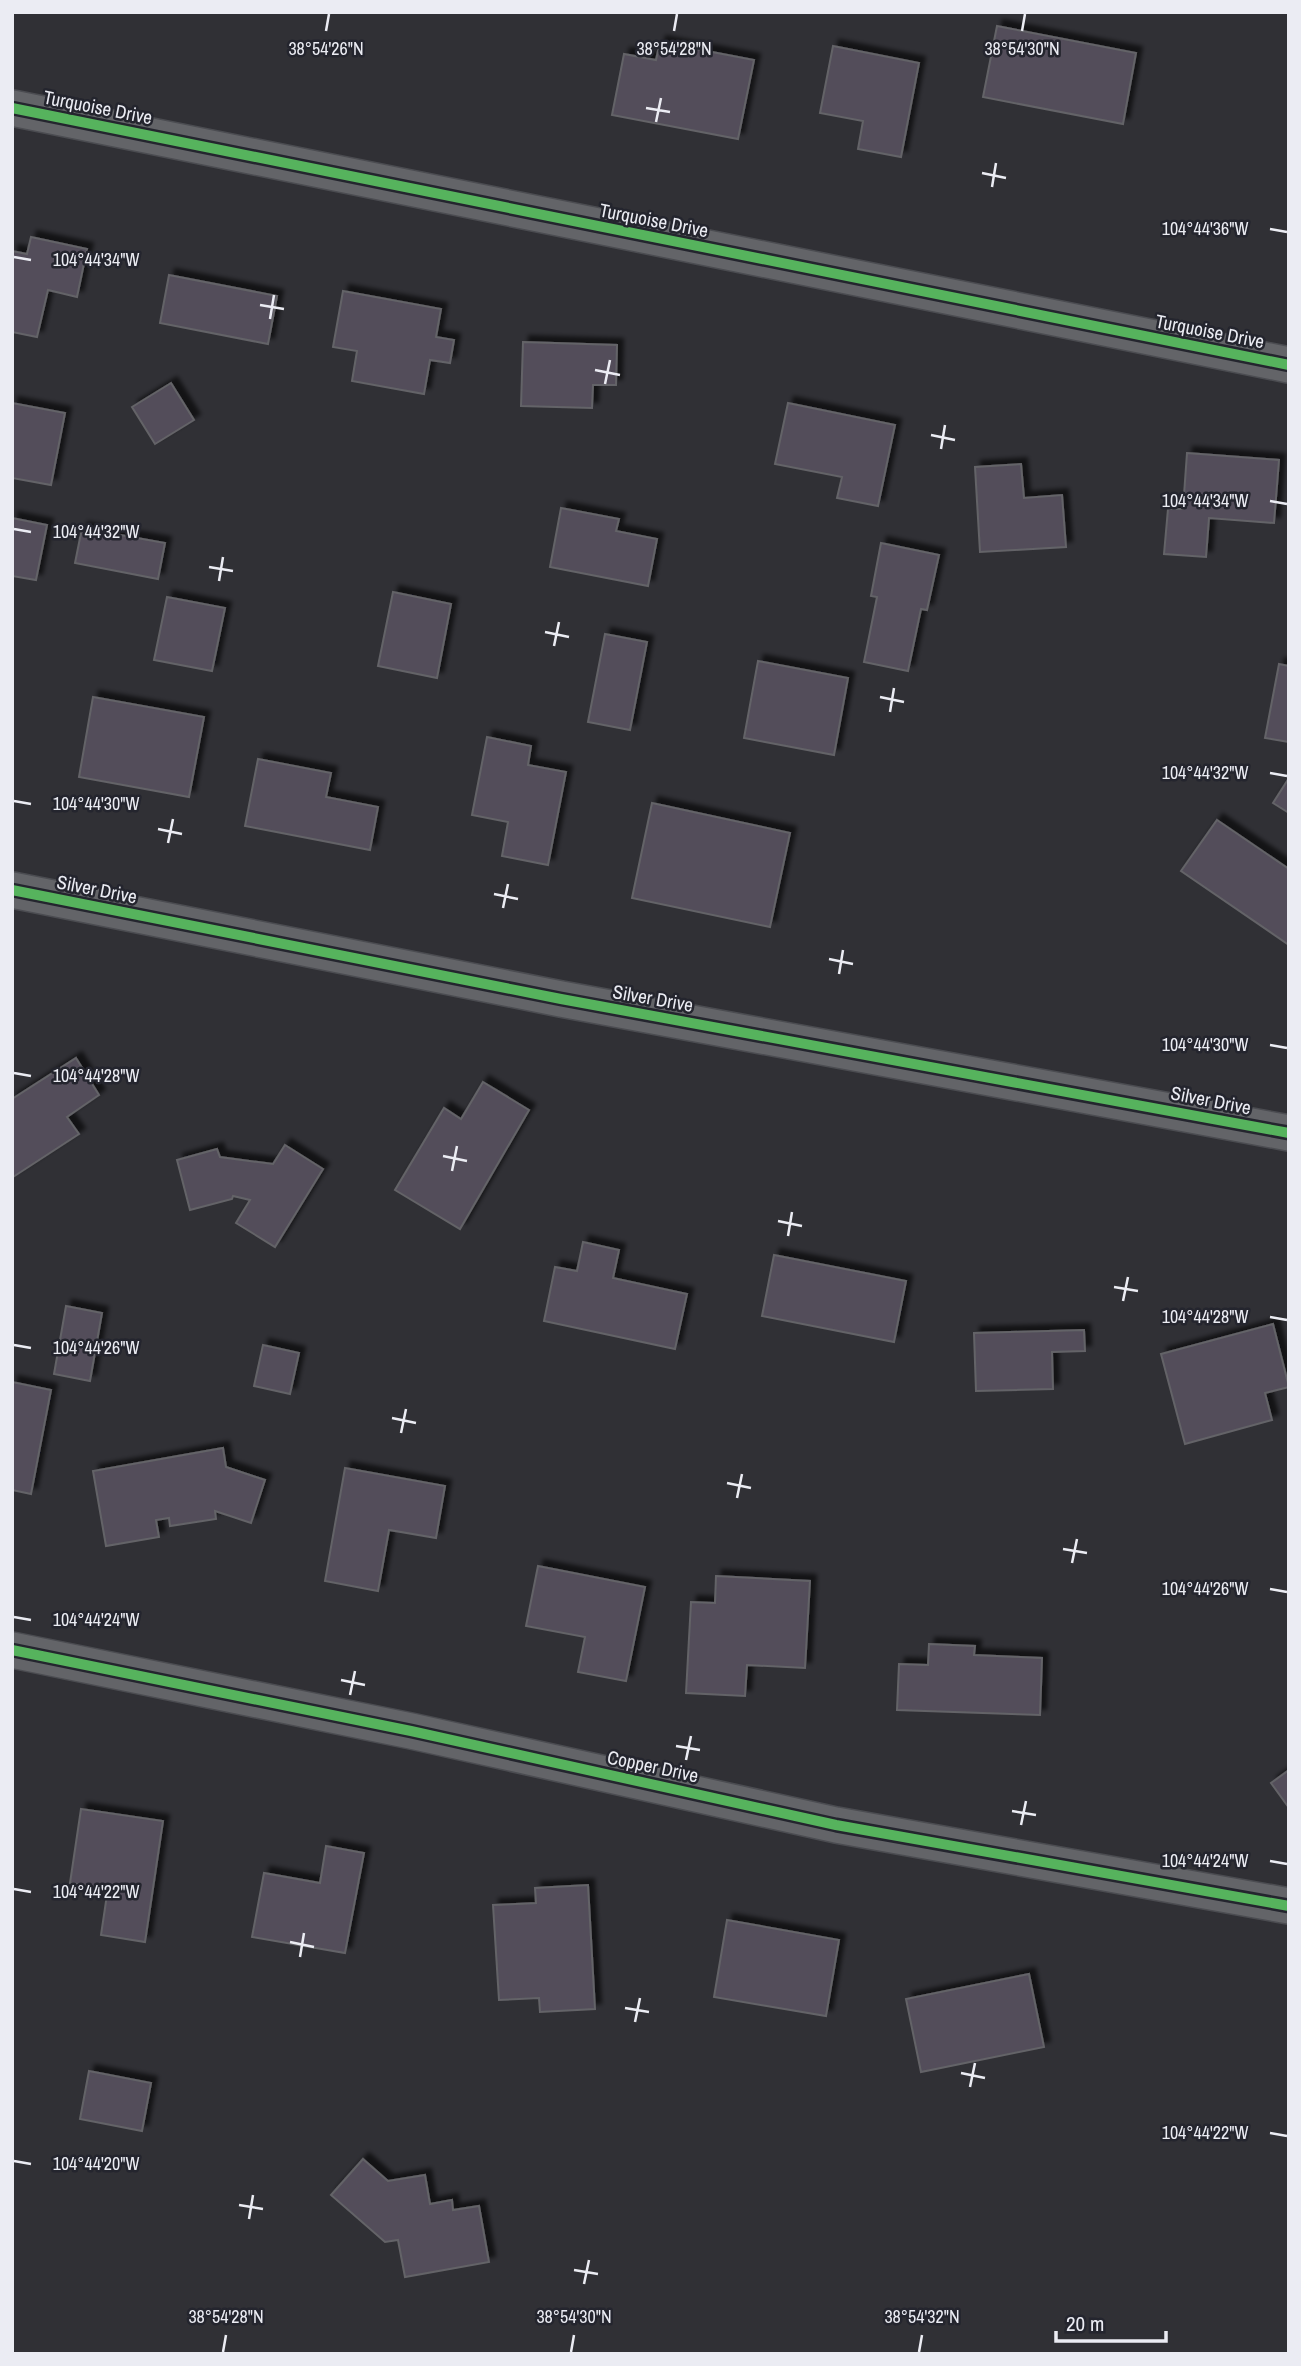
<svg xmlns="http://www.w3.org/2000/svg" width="1301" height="2366" font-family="'Archivo Narrow',sans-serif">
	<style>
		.building { fill: #524e5a; stroke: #646367; stroke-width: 2; filter: url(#shadow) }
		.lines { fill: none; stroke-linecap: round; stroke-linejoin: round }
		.minor-casing { stroke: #4b4c51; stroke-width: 38 }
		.minor { stroke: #636468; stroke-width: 35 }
		.cycleway-casing { stroke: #24252e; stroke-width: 15 }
		.cycleway { stroke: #56b35d; stroke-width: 10 }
		.ticks { fill: none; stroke: #ebecf3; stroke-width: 2.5 }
		.labels { text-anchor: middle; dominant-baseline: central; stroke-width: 5; stroke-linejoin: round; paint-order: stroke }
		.street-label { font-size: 19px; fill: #ebecf3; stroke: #24252e }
		.ticks-label { font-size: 18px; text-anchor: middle; fill: #ebecf3; stroke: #24252e; stroke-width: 5; stroke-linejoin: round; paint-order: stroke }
	</style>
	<defs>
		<filter id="shadow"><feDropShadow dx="6" dy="-6" stdDeviation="2" flood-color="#0009"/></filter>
	</defs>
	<rect width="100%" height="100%" fill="#303035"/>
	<g class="building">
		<polygon points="997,26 1136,53 1123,124 983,97"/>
		<polygon points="660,42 754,60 738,139 612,115 624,54 656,60"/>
		<polygon points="833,46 919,63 901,157 858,149 863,121 820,113"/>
		<polygon points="31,237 87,249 77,297 48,290 37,337 12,332 12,251 27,254"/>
		<polygon points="169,275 277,296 268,344 160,323"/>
		<polygon points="343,291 441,309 436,337 454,340 450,363 430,360 424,394 352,381 357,351 333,347"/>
		<polygon points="523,342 617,345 616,385 593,385 592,408 521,406"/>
		<polygon points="171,383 194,420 155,444 132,407"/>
		<polygon points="12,403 65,413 51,485 12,478"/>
		<polygon points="788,403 895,425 878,506 837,498 842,477 775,464"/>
		<polygon points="1187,453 1279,460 1274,523 1209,518 1206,557 1164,554 1168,509 1183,509"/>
		<polygon points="1021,464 1024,498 1062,495 1066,547 980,552 975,467"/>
		<polygon points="561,508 619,519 616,531 657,539 648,586 550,567"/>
		<polygon points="12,518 47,525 36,580 12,576"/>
		<polygon points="82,528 165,543 158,579 75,563"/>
		<polygon points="881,543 939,555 927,610 921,609 908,671 864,662 877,597 871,596"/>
		<polygon points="393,592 451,604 437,678 378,666"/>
		<polygon points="167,597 225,608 212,671 154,660"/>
		<polygon points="605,634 647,642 630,730 588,722"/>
		<polygon points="758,661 848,678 834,755 744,738"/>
		<polygon points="1279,664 1289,666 1289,742 1265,738"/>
		<polygon points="93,697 204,717 189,797 79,777"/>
		<polygon points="487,737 531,746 528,765 566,772 548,865 502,856 508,822 472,815"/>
		<polygon points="258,759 331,773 326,797 378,807 370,850 245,826"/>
		<polygon points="1289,778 1289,813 1273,803"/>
		<polygon points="652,803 790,833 770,927 632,898"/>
		<polygon points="1217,820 1289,869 1289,945 1181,871"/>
		<polygon points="76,1058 99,1095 67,1117 79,1134 13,1177 12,1099"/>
		<polygon points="483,1082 529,1110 460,1229 395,1190 444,1108 461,1119"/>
		<polygon points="285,1145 323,1169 275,1247 236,1223 250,1200 233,1196 232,1199 190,1210 177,1160 217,1149 220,1157 273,1164"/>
		<polygon points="583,1242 619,1250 613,1278 687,1294 675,1349 544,1321 555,1267 577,1271"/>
		<polygon points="774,1255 906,1281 894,1342 762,1316"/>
		<polygon points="66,1306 102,1313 90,1381 54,1374"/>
		<polygon points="1273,1324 1289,1387 1265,1393 1272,1420 1185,1444 1161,1354"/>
		<polygon points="1084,1330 1085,1351 1052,1352 1053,1389 976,1391 974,1333"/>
		<polygon points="263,1345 299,1353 290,1394 254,1386"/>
		<polygon points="12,1382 51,1390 31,1494 12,1490"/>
		<polygon points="223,1448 226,1467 265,1480 251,1523 215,1511 216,1519 170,1526 169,1518 156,1520 159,1537 106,1546 93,1471"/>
		<polygon points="345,1468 445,1486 436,1538 389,1530 378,1591 325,1581"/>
		<polygon points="538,1566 645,1587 626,1681 578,1672 585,1637 526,1626"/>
		<polygon points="716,1576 810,1581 805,1668 747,1665 745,1696 686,1693 691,1602 715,1603"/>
		<polygon points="929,1644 975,1646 974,1655 1042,1658 1040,1715 897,1710 899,1664 928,1665"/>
		<polygon points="1289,1770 1289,1808 1271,1783"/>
		<polygon points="81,1809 163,1821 145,1942 101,1935 108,1888 70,1883"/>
		<polygon points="326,1846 364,1853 345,1953 252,1937 264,1873 320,1883"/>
		<polygon points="588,1885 595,2009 540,2012 539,1998 499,2000 493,1905 536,1903 535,1888"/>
		<polygon points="727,1920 839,1940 826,2016 714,1997"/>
		<polygon points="1029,1974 1044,2047 921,2072 906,1999"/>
		<polygon points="89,2071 151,2083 142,2131 80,2119"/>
		<polygon points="363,2159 388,2181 425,2175 430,2204 452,2200 453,2210 479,2206 489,2262 405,2277 398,2240 385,2242 331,2195"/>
	</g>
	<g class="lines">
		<defs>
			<g id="minor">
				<polyline points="12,108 1289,365"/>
				<polyline points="12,890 561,999 1289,1133"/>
				<polyline points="12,1650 411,1731 836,1825 1289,1906"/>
			</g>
		</defs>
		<use href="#minor" class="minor-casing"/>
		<use href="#minor" class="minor"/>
		<defs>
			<g id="cycleway">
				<polyline points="12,108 1289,365"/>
				<polyline points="12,890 561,999 1289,1133"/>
				<polyline points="12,1650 411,1731 836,1825 1289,1906"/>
			</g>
		</defs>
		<use href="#cycleway" class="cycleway-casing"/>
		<use href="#cycleway" class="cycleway"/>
	</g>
	<path class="ticks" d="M326,31L329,14M674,31L677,14M1022,31L1025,14M646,108L670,112M656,122L661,98M982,173L1006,178M992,187L996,163M1270,229L1287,232M14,257L31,260M260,305L284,309M270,319L274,295M595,370L620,375M605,384L610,360M931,435L955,440M941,449L945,425M1270,501L1287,504M14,529L31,532M209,567L233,571M219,581L223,557M545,632L569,637M554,646L559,622M880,697L904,702M890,712L894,688M1270,773L1287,776M14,801L31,804M158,829L182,834M168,843L173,819M494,894L518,899M503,908L508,884M829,959L853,964M839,974L843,950M1270,1045L1287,1048M14,1073L31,1076M443,1156L467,1161M452,1171L457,1146M778,1221L802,1226M788,1236L792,1212M1114,1287L1138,1291M1123,1301L1128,1277M1270,1317L1287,1320M14,1345L31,1348M392,1418L416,1423M401,1433L406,1409M727,1483L751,1488M737,1498L742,1474M1063,1549L1087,1553M1072,1563L1077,1539M1270,1589L1287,1592M14,1617L31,1620M341,1680L365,1685M350,1695L355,1671M676,1746L700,1750M686,1760L691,1736M1012,1811L1036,1815M1021,1825L1026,1801M1270,1861L1287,1864M14,1889L31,1892M290,1942L314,1947M300,1957L304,1933M625,2008L649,2012M635,2022L640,1998M961,2073L985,2078M970,2087L975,2063M1270,2133L1287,2136M14,2161L31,2164M239,2205L263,2209M249,2219L253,2195M574,2270L598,2274M584,2284L589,2260M223,2352L226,2335M571,2352L574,2335M919,2352L922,2335"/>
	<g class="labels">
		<g class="street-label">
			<text transform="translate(98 107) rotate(11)">Turquoise Drive</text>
			<text transform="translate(654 220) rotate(11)">Turquoise Drive</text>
			<text transform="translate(1210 331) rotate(11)">Turquoise Drive</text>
			<text transform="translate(97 889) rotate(11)">Silver Drive</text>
			<text transform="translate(653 998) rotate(10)">Silver Drive</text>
			<text transform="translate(1211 1100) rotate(11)">Silver Drive</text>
			<text transform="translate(653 1766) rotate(12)">Copper Drive</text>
		</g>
	</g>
	<g class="ticks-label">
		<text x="326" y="55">38°54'26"N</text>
		<text x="674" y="55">38°54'28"N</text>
		<text x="1022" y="55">38°54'30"N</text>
		<text x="1205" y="235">104°44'36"W</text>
		<text x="96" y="266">104°44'34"W</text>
		<text x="1205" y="507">104°44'34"W</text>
		<text x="96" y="538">104°44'32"W</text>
		<text x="1205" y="779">104°44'32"W</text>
		<text x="96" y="810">104°44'30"W</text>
		<text x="1205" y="1051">104°44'30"W</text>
		<text x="96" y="1082">104°44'28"W</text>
		<text x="1205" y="1323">104°44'28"W</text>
		<text x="96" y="1354">104°44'26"W</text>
		<text x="1205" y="1595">104°44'26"W</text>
		<text x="96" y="1626">104°44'24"W</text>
		<text x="1205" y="1867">104°44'24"W</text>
		<text x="96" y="1898">104°44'22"W</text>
		<text x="1205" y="2139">104°44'22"W</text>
		<text x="96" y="2170">104°44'20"W</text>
		<text x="226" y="2323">38°54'28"N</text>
		<text x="574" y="2323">38°54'30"N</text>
		<text x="922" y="2323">38°54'32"N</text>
	</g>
	<rect width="1301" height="2366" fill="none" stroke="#ebecf3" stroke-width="28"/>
	<path d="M1056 2331v10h110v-10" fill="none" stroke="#ebecf3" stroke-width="3.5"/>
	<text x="1066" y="2331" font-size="21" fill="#ebecf3" stroke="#24252e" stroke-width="5" paint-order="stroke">20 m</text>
</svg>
